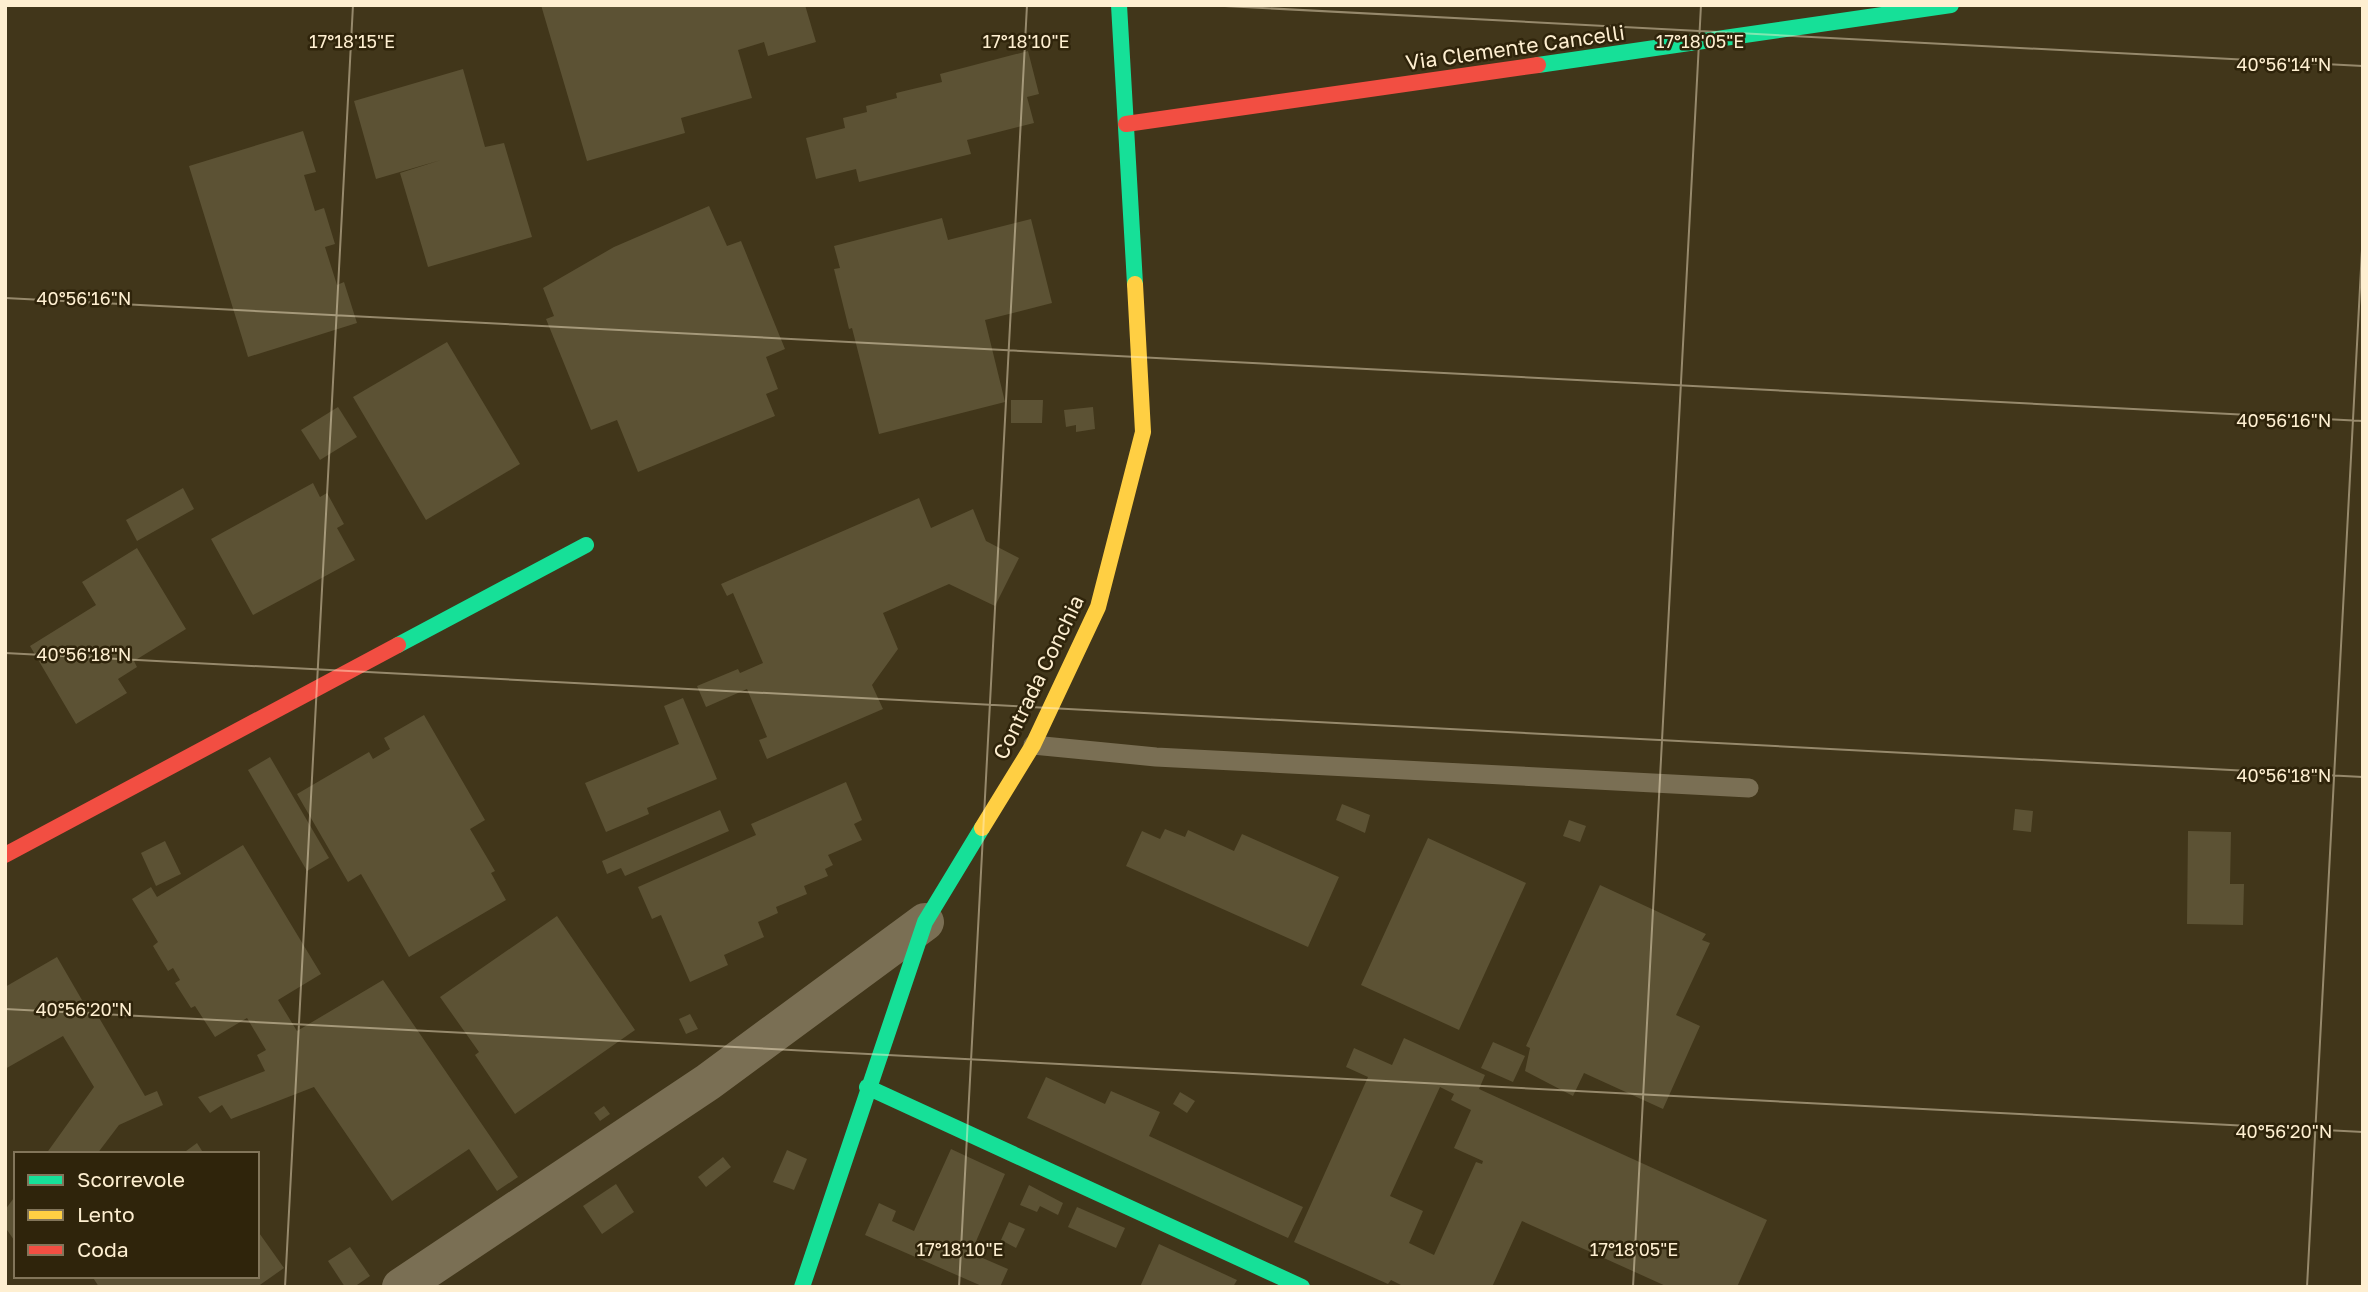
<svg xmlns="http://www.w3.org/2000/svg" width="2368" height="1292" font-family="'Golos Text',sans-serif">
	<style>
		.building { fill: #5c5234; fill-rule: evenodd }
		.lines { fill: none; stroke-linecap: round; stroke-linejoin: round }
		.lane { stroke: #7a6f54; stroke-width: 19 }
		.street { stroke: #7a6f54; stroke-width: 38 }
		.fast { stroke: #16e098; stroke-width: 16 }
		.slow { stroke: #ffcf43; stroke-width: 16 }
		.jam { stroke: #f24e42; stroke-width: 16 }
		.ticks { fill: none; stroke: #feefd1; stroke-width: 2; stroke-opacity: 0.45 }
		.labels { text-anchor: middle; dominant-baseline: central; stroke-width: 5; stroke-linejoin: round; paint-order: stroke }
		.street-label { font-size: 21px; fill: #feefd1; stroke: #2f240b }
		.ticks-label { font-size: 18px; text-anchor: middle; fill: #feefd1; stroke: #2f240b; stroke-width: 5; stroke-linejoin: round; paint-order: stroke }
	</style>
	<rect width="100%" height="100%" fill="#41361a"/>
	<g class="building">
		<polygon points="541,5 805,5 816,42 768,56 764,42 738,50 752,98 681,118 685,133 587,161"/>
		<polygon points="1028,51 1039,94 1027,97 1034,123 967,140 971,154 859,182 856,169 816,179 806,138 845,128 843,118 867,112 866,106 897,98 896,93 942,82 940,74"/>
		<polygon points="463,69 485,147 504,143 532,237 428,267 400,173 441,160 376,179 354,101"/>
		<polygon points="303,131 316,172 304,175 315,211 324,208 335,244 325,247 337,285 344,282 357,323 248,357 189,166"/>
		<polygon points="709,206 727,246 741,241 785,349 766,357 778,389 766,394 775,416 638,472 617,420 591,430 546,319 554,316 543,288 614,247"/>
		<polygon points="942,218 948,240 1031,219 1052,303 985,320 1005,402 879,434 852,328 849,329 834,269 840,268 834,246"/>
		<polygon points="447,342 520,464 426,520 353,397"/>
		<polygon points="1011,400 1043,400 1042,423 1011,423"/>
		<polygon points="338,407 357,437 320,460 301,430"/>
		<polygon points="1093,407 1095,429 1076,432 1076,425 1066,427 1064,410"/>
		<polygon points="313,483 320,497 327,493 344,524 337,528 355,560 253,615 211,539"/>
		<polygon points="183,488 194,509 137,541 126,520"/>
		<polygon points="919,498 931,528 973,509 986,541 1019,558 995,606 949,584 883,613 898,649 872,685 883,709 767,759 759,740 767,737 747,689 706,707 697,686 738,669 740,673 763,663 733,593 727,596 721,584"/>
		<polygon points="137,548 186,629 134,661 137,667 118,679 127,693 76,724 30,646 96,605 82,582"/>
		<polygon points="683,698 717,779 647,808 649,814 606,832 585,783 679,744 664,706"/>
		<polygon points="424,715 485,820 470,829 495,871 491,873 506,900 409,957 361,874 348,882 297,794 369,752 373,759 390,749 384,738"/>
		<polygon points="270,757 329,858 307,871 248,770"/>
		<polygon points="846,782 862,820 854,824 862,840 828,855 833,865 825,869 828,876 804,886 807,894 776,907 778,913 758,922 764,937 724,955 728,965 690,982 661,915 652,919 638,887 756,835 751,824"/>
		<polygon points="1342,804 1370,815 1365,833 1336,820"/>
		<polygon points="2015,809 2033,811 2031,832 2013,830"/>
		<polygon points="720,810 729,831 625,876 621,868 607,874 602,861"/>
		<polygon points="1569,820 1586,826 1580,842 1563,836"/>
		<polygon points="1165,829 1185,837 1188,830 1234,851 1242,834 1339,877 1308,947 1126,866 1142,831 1160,839"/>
		<polygon points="2188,831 2231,832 2230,884 2244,884 2243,925 2187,924"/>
		<polygon points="1428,838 1526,883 1459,1030 1361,985"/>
		<polygon points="165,841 181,874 156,886 141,853"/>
		<polygon points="243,845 321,974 278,1000 297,1031 383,980 518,1177 497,1191 469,1149 392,1201 314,1087 231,1119 222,1105 210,1113 198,1097 265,1071 257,1055 266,1050 247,1018 215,1037 195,1006 191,1008 175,983 180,980 173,968 168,971 153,946 158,942 132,899 151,887 157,897"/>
		<polygon points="1600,885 1706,934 1702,940 1710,943 1676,1015 1700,1026 1663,1109 1584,1073 1573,1096 1525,1071 1530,1048 1526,1046"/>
		<polygon points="557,916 635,1030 515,1114 475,1055 479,1052 440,997"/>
		<polygon points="57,957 93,1019 98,1016 145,1096 157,1091 163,1105 119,1125 97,1154 46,1154 94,1087 63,1036 5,1069 5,987"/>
		<polygon points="690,1014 698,1029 686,1034 679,1019"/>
		<path d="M1404,1038L1485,1075L1479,1089L1767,1220L1737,1287H1668L1522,1221L1492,1287H1405L1391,1280L1388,1284L1294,1242L1368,1077L1346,1067L1354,1048L1392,1065ZM1440,1087L1454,1094L1451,1100L1471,1110L1454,1148L1483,1161L1482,1164L1476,1162L1434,1255L1409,1243L1423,1211L1390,1196Z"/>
		<polygon points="1493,1042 1525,1056 1513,1082 1481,1068"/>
		<polygon points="1046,1077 1105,1104 1111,1091 1160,1112 1149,1136 1303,1207 1288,1238 1027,1118"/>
		<polygon points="1180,1092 1195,1101 1187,1113 1173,1104"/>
		<polygon points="604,1106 610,1114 600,1121 594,1113"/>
		<polygon points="197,1143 204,1154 182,1154"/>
		<polygon points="951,1149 1005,1174 971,1253 1008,1269 1000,1287 984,1287 865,1235 879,1203 896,1211 892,1221 914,1231"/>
		<polygon points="787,1150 807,1159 794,1190 773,1182"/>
		<polygon points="723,1157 731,1167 706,1187 698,1177"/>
		<polygon points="616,1184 634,1212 602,1234 583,1206"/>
		<polygon points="1029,1185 1063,1203 1058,1215 1040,1206 1037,1212 1020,1205"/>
		<polygon points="16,1195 16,1243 5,1227 5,1210"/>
		<polygon points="1077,1207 1125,1228 1116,1248 1068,1227"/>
		<polygon points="1009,1222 1025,1229 1016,1248 1001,1240"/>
		<polygon points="257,1230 284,1268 257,1287 99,1287 92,1276 257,1276"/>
		<polygon points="1159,1244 1237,1280 1233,1287 1140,1287"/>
		<polygon points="350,1247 370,1276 354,1287 345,1287 328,1261"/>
	</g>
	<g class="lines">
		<polyline class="lane" points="1033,745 1156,757 1749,788"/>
		<polyline class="street" points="401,1287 708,1082 925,922"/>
		<g class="fast">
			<polyline points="1119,5 1135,284"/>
			<polyline points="1538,65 1951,5"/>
			<polyline points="398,645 586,545"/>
			<polyline points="867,1087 1302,1287"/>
			<polyline points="802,1287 925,922 982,828"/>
		</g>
		<polyline class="slow" points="982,828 1033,745 1098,607 1143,432 1135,284"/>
		<g class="jam">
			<polyline points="1126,124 1538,65"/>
			<polyline points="5,855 398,645"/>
		</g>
	</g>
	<path class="ticks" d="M1206,5L2363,66M5,298L2363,421M5,653L2363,777M5,1009L2363,1132M285,1287L353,5M959,1287L1027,5M1633,1287L1701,5M2307,1287L2363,231"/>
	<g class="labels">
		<g class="street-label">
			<text transform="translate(1515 47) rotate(-8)">Via Clemente Cancelli</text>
			<text transform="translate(1038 677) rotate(-64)">Contrada Conchia</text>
		</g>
	</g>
	<g class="ticks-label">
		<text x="352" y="48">17°18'15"E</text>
		<text x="1026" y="48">17°18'10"E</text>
		<text x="1700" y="48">17°18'05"E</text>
		<text x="2284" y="71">40°56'14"N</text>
		<text x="84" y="305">40°56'16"N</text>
		<text x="2284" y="427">40°56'16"N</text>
		<text x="84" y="661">40°56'18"N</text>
		<text x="2284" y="782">40°56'18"N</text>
		<text x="84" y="1016">40°56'20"N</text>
		<text x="2284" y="1138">40°56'20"N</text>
		<text x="960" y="1256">17°18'10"E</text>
		<text x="1634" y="1256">17°18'05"E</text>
	</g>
	<rect width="2368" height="1292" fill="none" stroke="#feefd1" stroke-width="14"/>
	<rect x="14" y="1152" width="245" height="126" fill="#2f240b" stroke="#82755a" stroke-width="2"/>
	<rect x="28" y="1175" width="35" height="10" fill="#16e098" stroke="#82755a" stroke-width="2"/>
	<text x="77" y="1187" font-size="21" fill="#feefd1">Scorrevole</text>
	<rect x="28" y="1210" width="35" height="10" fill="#ffcf43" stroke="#82755a" stroke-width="2"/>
	<text x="77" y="1222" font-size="21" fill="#feefd1">Lento</text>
	<rect x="28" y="1245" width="35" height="10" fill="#f24e42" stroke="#82755a" stroke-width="2"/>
	<text x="77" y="1257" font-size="21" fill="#feefd1">Coda</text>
</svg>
